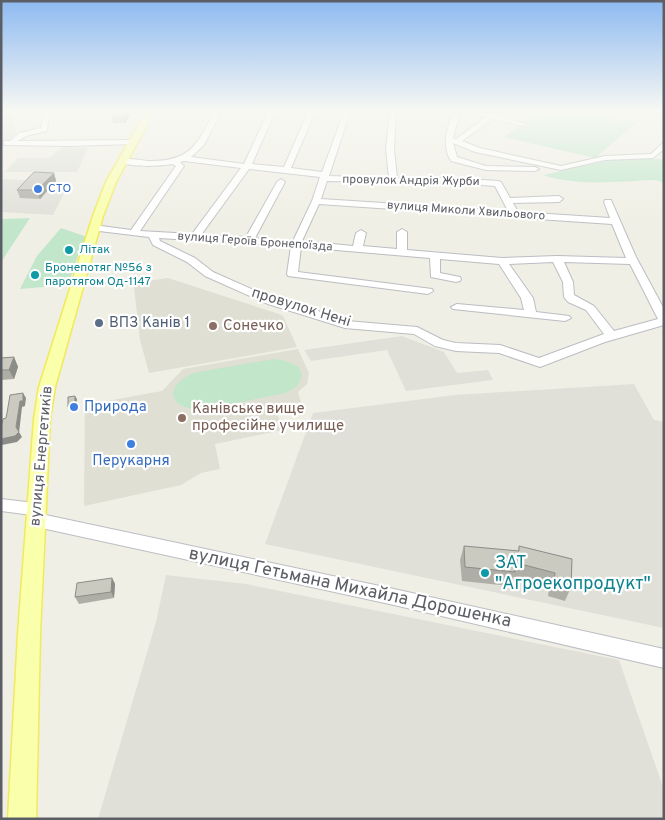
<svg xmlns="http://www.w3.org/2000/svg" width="665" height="820" font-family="Overpass,sans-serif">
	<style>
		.industrial { fill: #e0e0d9 }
		.education { fill: #dfdfd3 }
		.green { fill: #c1e6ca }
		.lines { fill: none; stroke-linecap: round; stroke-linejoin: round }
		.minor-casing { stroke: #bcbdc3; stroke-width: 2 }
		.major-casing { stroke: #f2ea5b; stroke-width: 3 }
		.minor { fill: #fff; fill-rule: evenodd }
		.major { fill: #f9ffaa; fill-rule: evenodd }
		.wall { fill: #aeaea6 }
		.shaded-wall { fill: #8d8d87 }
		.building { fill: #cacac1; stroke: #8d8d87 }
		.shop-dot { fill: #3f7fe0; stroke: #fff; stroke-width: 2 }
		.culture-dot { fill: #0f9aa8; stroke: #fff; stroke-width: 2 }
		.service-dot { fill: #5c6f8a; stroke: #fff; stroke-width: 2 }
		.education-dot { fill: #8d6e63; stroke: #fff; stroke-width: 2 }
		.labels { text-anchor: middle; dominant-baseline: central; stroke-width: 4.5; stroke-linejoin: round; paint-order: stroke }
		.far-street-label { font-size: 12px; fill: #5c5e65; stroke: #fff }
		.far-shop-label { font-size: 12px; fill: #366cbe; stroke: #fff; text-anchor: start }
		.far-culture-label { font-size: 12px; fill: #0d838f; stroke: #fff; text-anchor: start }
		.street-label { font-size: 15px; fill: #5c5e65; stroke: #fff }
		.service-label { font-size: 15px; fill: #4e5e75; stroke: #fff; text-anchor: start }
		.education-label { font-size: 15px; fill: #785e54; stroke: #fff; text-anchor: start }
		.shop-label { font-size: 15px; fill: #366cbe; stroke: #fff; text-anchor: start }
		.near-culture-label { font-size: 18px; fill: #0d838f; stroke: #fff; text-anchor: start }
		.near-street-label { font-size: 18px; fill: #5c5e65; stroke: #fff }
	</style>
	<rect width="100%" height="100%" fill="#efefe5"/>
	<g class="industrial">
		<polygon points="1,113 12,113 16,133 1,148"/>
		<polygon points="62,147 88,148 77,172 5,172 18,158 49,158"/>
		<polygon points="1,179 70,182 53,215 1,212"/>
		<polygon points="402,336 444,352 457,373 488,370 493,380 406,391 387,350 311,361 304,350"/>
		<polygon points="634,384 654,420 664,422 664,628 265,544 313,413 455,395"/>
		<polygon points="166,575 246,584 619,660 664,790 664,819 98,819 156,622"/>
	</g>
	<g class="education">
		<polygon points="168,278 279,314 283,316 297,347 149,373 140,340 134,287 140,282"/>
		<polygon points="298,349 309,373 307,384 298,392 301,402 275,407 283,430 215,444 220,469 201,473 181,485 84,506 85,405 162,391 183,369"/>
	</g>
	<g class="green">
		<polygon points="537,112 582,112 636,123 595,158 504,137"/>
		<path d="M616,159H664V183L656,180C620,181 577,187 543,175Z"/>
		<polygon points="30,218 1,262 1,219"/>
		<polygon points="61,228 87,237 84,247 80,249 75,265 79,267 76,273 72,274 67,285 20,289 37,256"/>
		<path d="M274,359L283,360L299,367L302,376L297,386L286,393L200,410C167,407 164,387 193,373Z"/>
	</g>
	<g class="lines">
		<defs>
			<g id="minor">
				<polygon points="43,112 49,112 47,131 29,135 17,141 133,140 137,142 133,144 68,146 4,145 4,141 10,141 19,133 41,128"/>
				<path d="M214,112H221L204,145L191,157L244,164L268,112H275L252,164L284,167L308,112H315L291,168L322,172L344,112H350L329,176L389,178L386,149L390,112H396L394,149L397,178H454L498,181L501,182L510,198L559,196L563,199L559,202L513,203L518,212L610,218L604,202L605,200H611L636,257L664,309V325L605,342L540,367L499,353L456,351L435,346L414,334L345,328L268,304L205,276L187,262L153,245L149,237L91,230V226L94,225L131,230L176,166L172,164C160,166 129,168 119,161L120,159C129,158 139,160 148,161C189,162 197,146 214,112ZM184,161L241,168L192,234L140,231L184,166L180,162ZM249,169L320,177L312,201L293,241L255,238L285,182L281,179L277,182L246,237L201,235ZM327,181L454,183L495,186L508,211L321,199ZM319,204L612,224L626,258L557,256L502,258L407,250V232L402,229L397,232V249L363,246L366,233L361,230L356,233L353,246L302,241ZM159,238L291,246L287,274L288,276L428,294L433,291L432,289L298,272L301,247L430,258L431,277L456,282L460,281L461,279L460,277L440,273V259L499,264L521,298L524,310L457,304L451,307L453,309L565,321L571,318L569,316L536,312L533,298L509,264L553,262L563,282L564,297L568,302L586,310L604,334L539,358L500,345L456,343L443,340L417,327L347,321L318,311L276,300L213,272L195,258L160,241ZM564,262L630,264L658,319L614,331L594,306L574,295L573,282Z"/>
				<path d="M454,112H460L453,138L456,139L486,117L469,112L490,114L501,112L497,116L526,124L522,126L493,119L462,141L480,148L561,166L605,156L651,154L664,142V149L653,158L605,160L561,170L475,152L453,143L457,157L486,166L535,167L539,169L535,171L486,170L451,161C441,145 447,128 454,112Z"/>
				<polygon points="654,112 664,112 664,116 655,113"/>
				<polygon points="1,499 43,504 45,509 41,514 394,589 664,649 664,668 394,605 37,527 31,525 29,520 32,515 1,511"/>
			</g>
			<polygon id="major" points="146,112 154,112 116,182 103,216 55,387 50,419 40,634 36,819 8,819 18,634 34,419 39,387 93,216 106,182"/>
		</defs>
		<use href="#minor" class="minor-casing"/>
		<use href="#major" class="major-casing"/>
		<use href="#minor" class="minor"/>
		<use href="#major" class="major"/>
	</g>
	<g class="wall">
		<polygon points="116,112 129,112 130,116 125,123 113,123 112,118"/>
		<polygon points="54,173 56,181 40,199 20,198 17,190"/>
		<polygon points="14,357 18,367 14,379 1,380 1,358"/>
		<polygon points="464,546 518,551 519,546 572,559 571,587 565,601 548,596 549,587 513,577 510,586 462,581 460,560"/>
		<polygon points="112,578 115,584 114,598 79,604 75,597"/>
	</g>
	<g class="shaded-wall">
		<polygon points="128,112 129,112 130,116 125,123 124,118"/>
		<polygon points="54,173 56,181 40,199 37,190"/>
		<polygon points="14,357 18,367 14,379 9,370"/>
		<polygon points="23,393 26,398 25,406 22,407 19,433 19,432 22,437 17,442 2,445 1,443 1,439 16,427 20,401"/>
		<polygon points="75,396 77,399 76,408 70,410 68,407"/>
		<polygon points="112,578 115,584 114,598 111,592"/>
	</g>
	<g class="building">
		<polygon points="116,112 128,112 124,118 112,118"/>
		<polygon points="34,172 54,173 37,190 17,190"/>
		<polygon points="14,357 9,370 1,370 1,358"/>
		<polygon points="23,393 23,401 20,401 16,427 19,432 15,436 1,439 1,428 3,419 6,418 7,413 10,395"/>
		<polygon points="75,396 75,405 68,407 68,397"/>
		<polygon points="464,546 519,551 519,546 572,559 571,587 554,583 555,573 513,562 515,572 465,567"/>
		<polygon points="112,578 111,592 75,597 77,583"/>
	</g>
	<linearGradient id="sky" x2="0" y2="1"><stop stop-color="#8dbaf1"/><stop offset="0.49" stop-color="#f8f8f3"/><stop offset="1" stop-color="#f8f8f3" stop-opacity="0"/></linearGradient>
	<rect width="665" height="227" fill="url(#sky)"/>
	<g class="shop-dot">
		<circle cx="38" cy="189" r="5"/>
		<circle cx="74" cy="407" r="5"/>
		<circle cx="131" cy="444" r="5"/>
	</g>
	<g class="culture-dot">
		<circle cx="69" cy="250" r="5"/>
		<circle cx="35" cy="275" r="5"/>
		<circle cx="485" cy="573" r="5"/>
	</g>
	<circle class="service-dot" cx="99" cy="323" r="5"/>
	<g class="education-dot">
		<circle cx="213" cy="326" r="5"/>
		<circle cx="182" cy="418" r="5"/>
	</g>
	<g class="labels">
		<g class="far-street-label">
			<text transform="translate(411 181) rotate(1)">провулок Андрія Журби</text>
			<text transform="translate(466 211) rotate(4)">вулиця Миколи Хвильового</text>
			<text transform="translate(255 242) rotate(4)">вулиця Героїв Бронепоїзда</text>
		</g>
		<g class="far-shop-label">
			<text x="48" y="189">СТО</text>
		</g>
		<g class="far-culture-label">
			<text x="79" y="250">Літак</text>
			<text x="45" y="268">Бронепотяг №56 з<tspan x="45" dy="14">паротягом Од-1147</tspan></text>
		</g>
		<g class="street-label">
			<text transform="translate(301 308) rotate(17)">провулок Нені</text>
			<text transform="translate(42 456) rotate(-85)">вулиця Енергетиків</text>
		</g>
		<g class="service-label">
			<text x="109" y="323">ВПЗ Канів 1</text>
		</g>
		<g class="education-label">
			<text x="223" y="326">Сонечко</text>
			<text x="192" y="409">Канівське вище<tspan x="192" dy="17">професійне училище</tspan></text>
		</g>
		<g class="shop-label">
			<text x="84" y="407">Природа</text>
			<text x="131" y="461" text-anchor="middle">Перукарня</text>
		</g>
		<g class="near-culture-label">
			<text x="495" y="563">ЗАТ<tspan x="495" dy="21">"Агроекопродукт"</tspan></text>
		</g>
		<g class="near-street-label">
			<text transform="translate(350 588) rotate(12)">вулиця Гетьмана Михайла Дорошенка</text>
		</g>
	</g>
	<rect width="665" height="820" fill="none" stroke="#5c5e65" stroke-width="5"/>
</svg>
